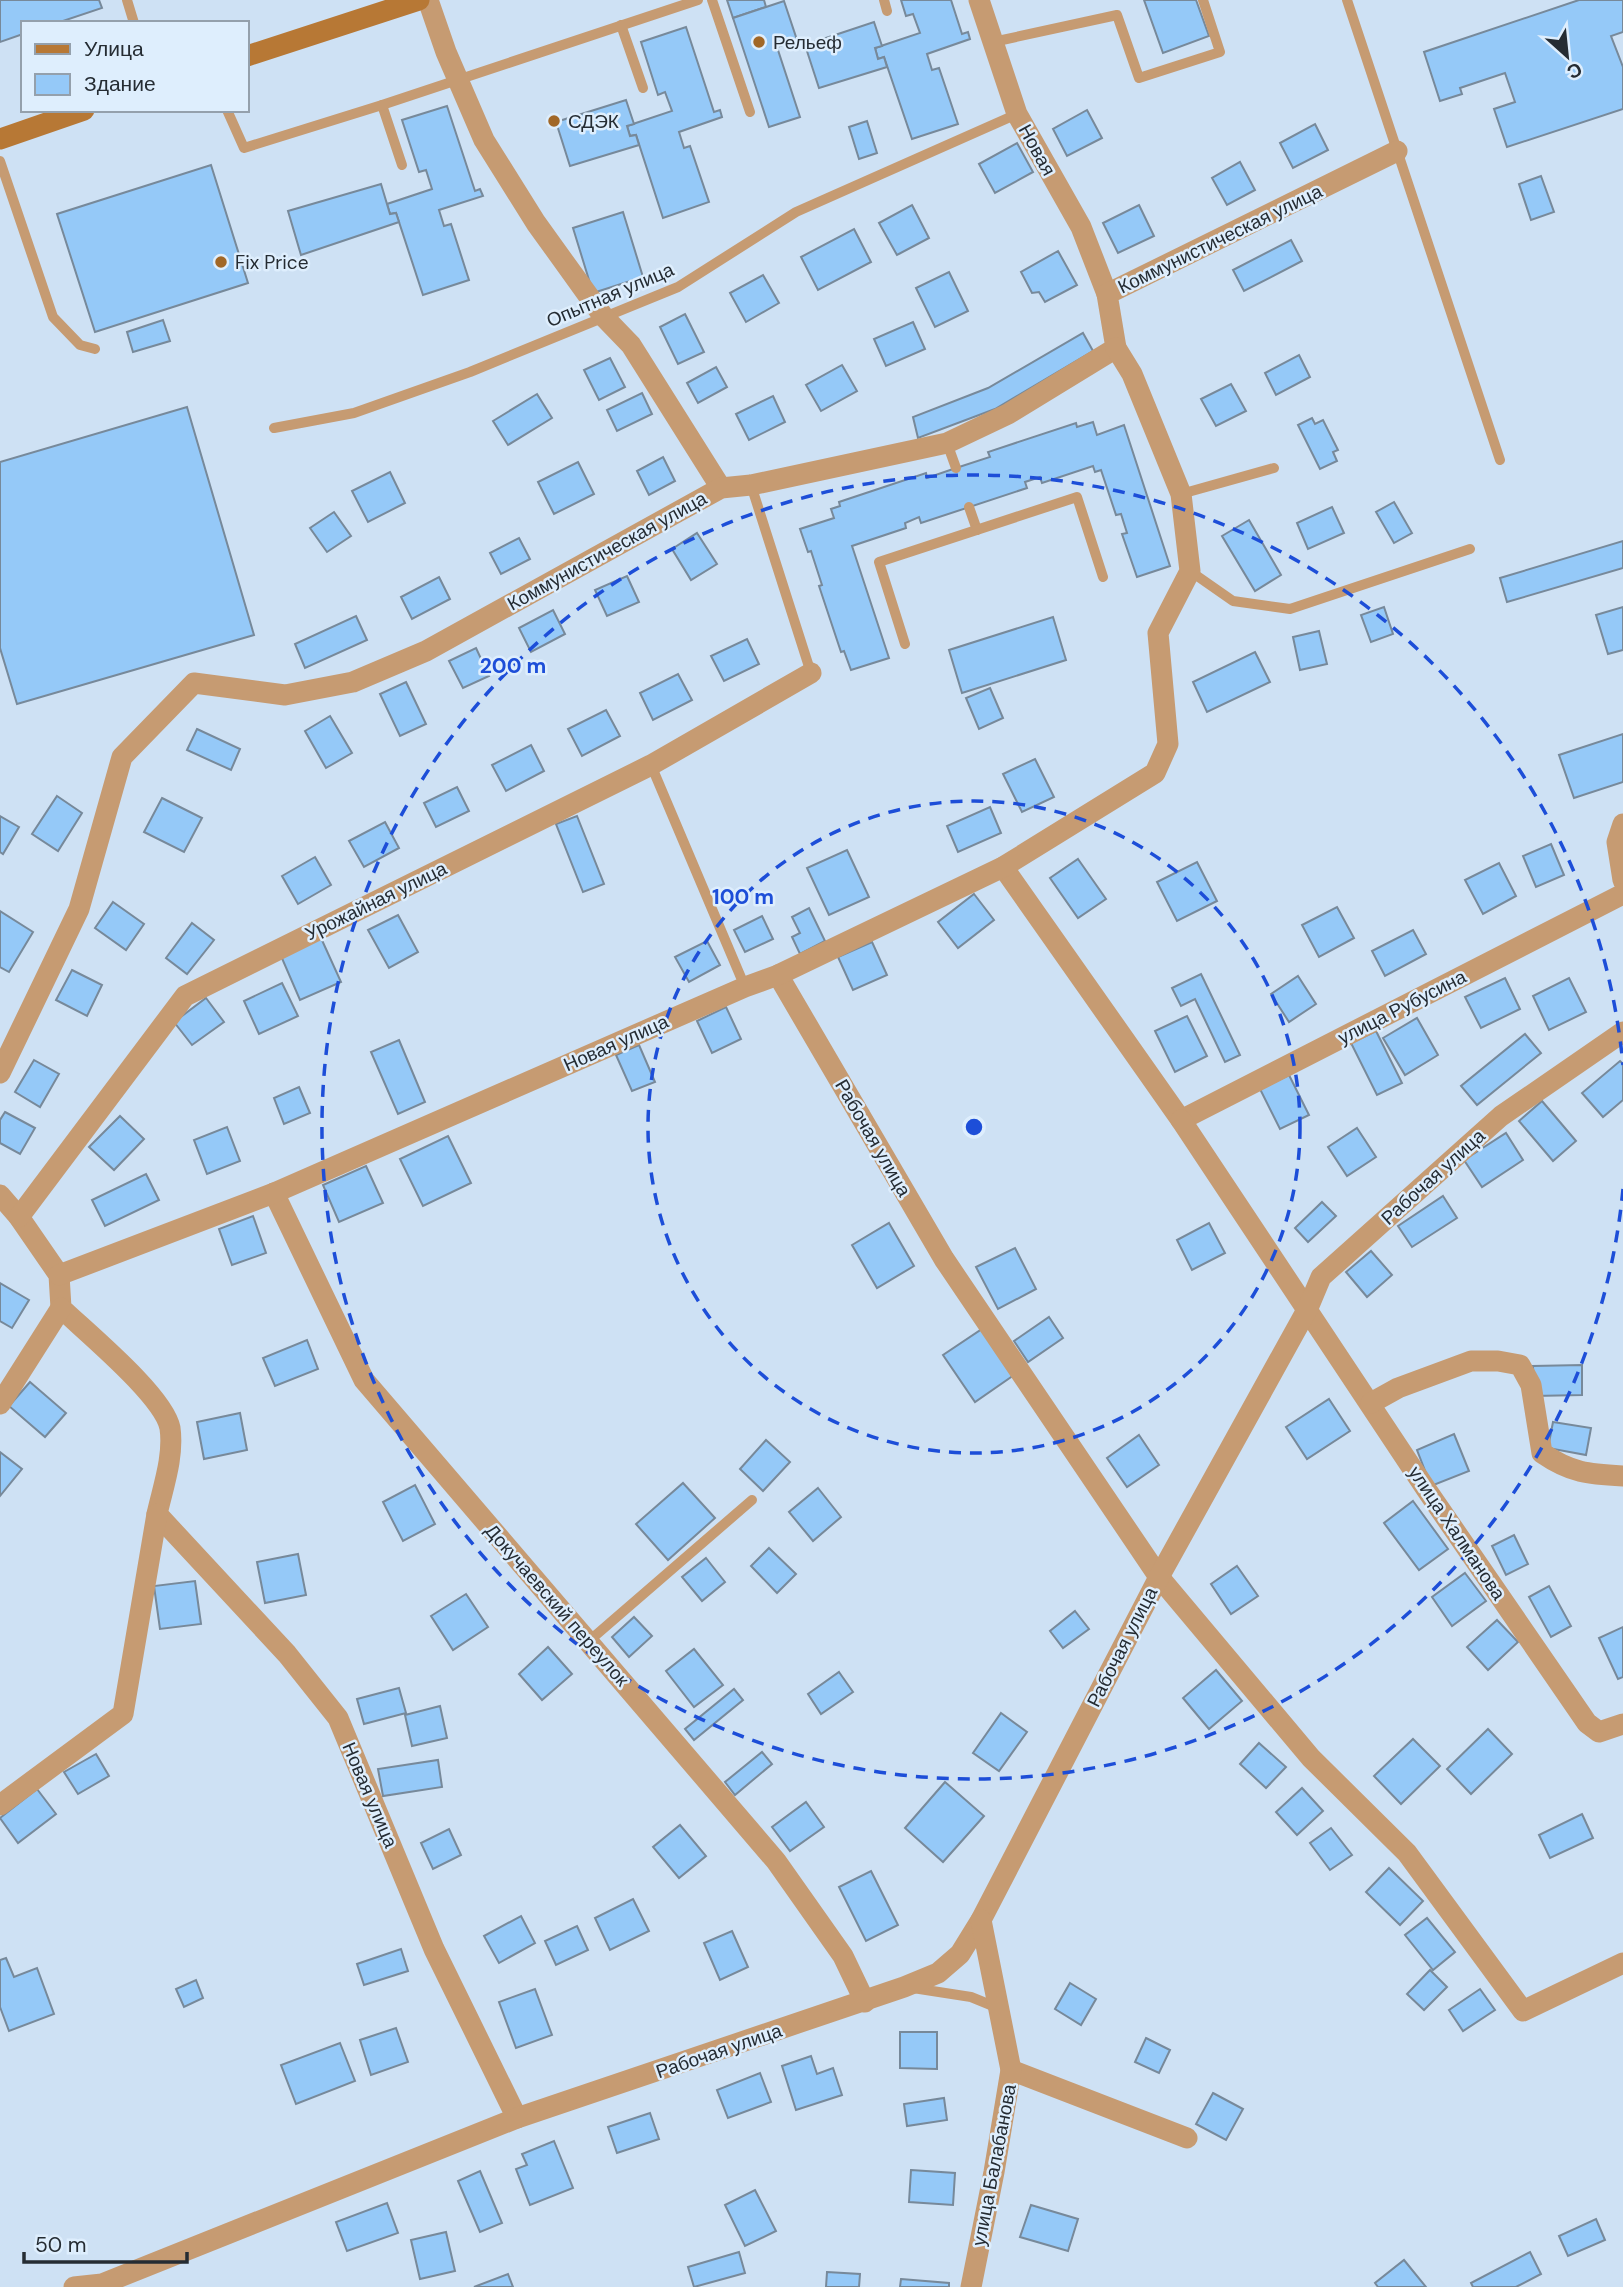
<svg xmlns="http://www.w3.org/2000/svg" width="1623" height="2287" font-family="'DM Sans',sans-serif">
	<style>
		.building { fill: #95c9f8; stroke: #77899a; stroke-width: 2 }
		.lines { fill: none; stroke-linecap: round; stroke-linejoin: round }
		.lane { stroke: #c69b72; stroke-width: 10 }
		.street { stroke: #c69b72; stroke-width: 21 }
		.secondary { stroke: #b77835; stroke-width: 21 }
		.ring { fill: none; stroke: #1d4ed8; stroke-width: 3.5; stroke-dasharray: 12 9 }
		.poi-dot { fill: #a16727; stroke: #deeefd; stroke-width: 2.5 }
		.labels { text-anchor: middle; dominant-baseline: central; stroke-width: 5; stroke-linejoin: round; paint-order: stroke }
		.poi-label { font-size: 19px; fill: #252c33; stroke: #deeefd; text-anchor: start }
		.street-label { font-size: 19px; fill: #252c33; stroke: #deeefd }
		.centre { fill: #1d4ed8; stroke: #deeefd; stroke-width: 3.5 }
		.ring-label { font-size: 21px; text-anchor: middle; font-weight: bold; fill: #1d4ed8; stroke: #deeefd; stroke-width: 5; stroke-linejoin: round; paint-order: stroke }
	</style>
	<rect width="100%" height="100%" fill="#cee1f4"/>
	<g class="building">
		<polygon points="0,0 99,0 102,8 57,23 23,23 23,34 0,42"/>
		<polygon points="727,0 764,0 766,7 733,18"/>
		<polygon points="901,0 951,0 962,34 968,32 970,39 927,54 932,70 939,68 958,124 912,139 884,57 878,59 875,48 920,33 913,14 906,16"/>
		<polygon points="1144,0 1196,0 1209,36 1163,53"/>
		<polygon points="1579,0 1623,0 1623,32 1611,36 1623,67 1623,109 1507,147 1494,109 1515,102 1505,73 1460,88 1462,94 1440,101 1424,52"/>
		<polygon points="784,1 797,40 777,47 800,117 769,127 733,18"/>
		<polygon points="874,22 882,46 875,48 878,59 884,57 887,67 819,88 805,45"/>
		<polygon points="686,27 714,112 720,110 722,117 679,132 684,148 690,146 709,202 663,218 636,135 630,136 627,126 672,111 665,92 658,95 641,42"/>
		<polygon points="626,100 634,124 627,126 630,136 636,135 639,145 570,166 556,122"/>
		<polygon points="447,106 475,191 480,189 483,196 439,210 444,226 451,224 469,280 423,295 396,213 390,214 387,204 432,189 426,170 419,172 402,120"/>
		<polygon points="1087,110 1102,138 1067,156 1053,129"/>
		<polygon points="867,121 877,153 859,159 849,127"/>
		<polygon points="1315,124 1328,150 1293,168 1280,143"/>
		<polygon points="1017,143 1033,172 995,193 979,164"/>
		<polygon points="1240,162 1255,190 1227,205 1212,178"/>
		<polygon points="211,165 248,283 95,332 57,214"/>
		<polygon points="1541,176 1554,212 1531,220 1519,184"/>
		<polygon points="381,184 390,214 396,213 399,222 301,255 288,211"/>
		<polygon points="912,205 929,238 897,255 879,223"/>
		<polygon points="1139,205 1154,236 1118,253 1103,223"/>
		<polygon points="623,212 643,277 593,293 573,228"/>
		<polygon points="854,229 871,262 818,290 801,257"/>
		<polygon points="1291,240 1302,261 1244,291 1233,270"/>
		<polygon points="1058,251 1077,285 1045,302 1039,292 1032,293 1021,272"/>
		<polygon points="949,272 968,311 935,327 916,288"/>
		<polygon points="763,275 779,303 746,322 730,293"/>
		<polygon points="685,314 704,352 678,364 660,327"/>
		<polygon points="163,320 170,341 133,352 127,332"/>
		<polygon points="913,322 925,349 886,366 874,339"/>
		<polygon points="1083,333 1093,351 995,409 918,438 913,417 988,388"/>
		<polygon points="1299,355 1310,377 1276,395 1265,373"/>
		<polygon points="610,358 625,387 599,400 584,370"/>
		<polygon points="842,365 857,391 821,411 806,385"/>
		<polygon points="716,367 727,387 698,403 687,383"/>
		<polygon points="1231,384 1246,411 1216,426 1201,399"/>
		<polygon points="642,393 652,414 617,431 607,410"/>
		<polygon points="537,394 552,418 508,445 493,421"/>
		<polygon points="773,396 785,422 749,440 736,414"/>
		<polygon points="187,407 254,635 17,704 0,648 0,462"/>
		<polygon points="1312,418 1315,424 1323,420 1338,450 1333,452 1337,461 1320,469 1298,425"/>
		<polygon points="1093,422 1097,435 1124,425 1170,566 1137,577 1122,534 1127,533 1121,514 1116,515 1101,470 1095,472 1093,466 1042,483 1040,477 1025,482 1027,488 921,523 919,517 905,523 906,528 852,546 889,658 851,670 844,651 841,652 819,586 822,585 811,551 808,552 800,529 834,518 831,509 840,506 839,502 926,473 927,478 956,468 990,457 988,452 1076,423 1077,427"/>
		<polygon points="663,457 675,481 649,495 637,471"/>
		<polygon points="578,462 594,494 554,514 538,482"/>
		<polygon points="390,472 405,503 368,522 352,491"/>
		<polygon points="1394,502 1412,533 1394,543 1376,512"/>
		<polygon points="1332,507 1344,533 1308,549 1297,523"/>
		<polygon points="334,512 351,536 327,552 310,528"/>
		<polygon points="1249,520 1281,575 1255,591 1222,536"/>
		<polygon points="697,533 717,564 691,580 672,549"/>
		<polygon points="519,538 530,559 501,574 490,553"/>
		<polygon points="1623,541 1623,568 1507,602 1500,578"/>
		<polygon points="627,576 639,602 607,616 595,590"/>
		<polygon points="439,577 450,599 412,619 401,597"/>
		<polygon points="1384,607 1393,634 1371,642 1361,615"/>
		<polygon points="1623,607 1623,650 1608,654 1596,615"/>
		<polygon points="553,610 565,634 531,652 519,628"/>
		<polygon points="356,616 367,640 305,668 295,644"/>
		<polygon points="1053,617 1066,660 962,693 949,650"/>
		<polygon points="1319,631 1327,664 1300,670 1293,637"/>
		<polygon points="747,639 759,664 724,681 711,656"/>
		<polygon points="476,648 489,676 463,688 449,661"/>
		<polygon points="1255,652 1270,682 1207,712 1193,682"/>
		<polygon points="678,674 692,700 653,720 640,693"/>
		<polygon points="406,682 426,724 400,736 380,694"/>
		<polygon points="990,688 1003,718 979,729 966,698"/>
		<polygon points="606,710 620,736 582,756 568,729"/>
		<polygon points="330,716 352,753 326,768 305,731"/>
		<polygon points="197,729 240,749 231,770 187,750"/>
		<polygon points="1623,734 1623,782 1574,798 1559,755"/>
		<polygon points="531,745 544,771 506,791 492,765"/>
		<polygon points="1035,759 1054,797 1022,812 1003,774"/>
		<polygon points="457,787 469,811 436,827 424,803"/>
		<polygon points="57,796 82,813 58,851 32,834"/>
		<polygon points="162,798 202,818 184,852 144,832"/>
		<polygon points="990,807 1001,833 958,852 947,826"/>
		<polygon points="0,816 19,827 3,854 0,852"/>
		<polygon points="577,816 604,884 583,892 556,824"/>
		<polygon points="385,822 399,848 364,867 349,841"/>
		<polygon points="1551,844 1564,875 1536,887 1523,856"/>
		<polygon points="847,850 869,897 829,915 807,868"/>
		<polygon points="315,857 331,885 298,904 282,876"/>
		<polygon points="1078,859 1106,899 1078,918 1050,878"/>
		<polygon points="1197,862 1217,901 1177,921 1157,882"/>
		<polygon points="1499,863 1516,896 1483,914 1465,880"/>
		<polygon points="974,894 994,920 958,948 938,922"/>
		<polygon points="113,902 144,924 126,950 95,928"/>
		<polygon points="1337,907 1354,938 1319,957 1302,925"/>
		<polygon points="809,908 825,941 800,954 792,937 800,933 792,917"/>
		<polygon points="0,911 33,932 9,972 0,967"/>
		<polygon points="398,915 418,952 389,968 368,930"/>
		<polygon points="762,916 773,939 745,952 734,930"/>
		<polygon points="192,923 214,940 187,974 166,958"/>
		<polygon points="1413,930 1426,954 1385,976 1372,951"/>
		<polygon points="321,938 341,982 300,1000 281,956"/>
		<polygon points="707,941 720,965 689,982 675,957"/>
		<polygon points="872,942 887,975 853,990 838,957"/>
		<polygon points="72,970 102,985 87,1016 56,1000"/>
		<polygon points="1201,974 1240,1055 1225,1062 1195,999 1181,1006 1172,988"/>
		<polygon points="1298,976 1316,1004 1289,1022 1271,994"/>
		<polygon points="1505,978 1520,1009 1481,1028 1465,997"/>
		<polygon points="1569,978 1586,1012 1549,1030 1533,996"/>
		<polygon points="282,983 298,1016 259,1034 244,1001"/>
		<polygon points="206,998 224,1022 192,1045 174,1022"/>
		<polygon points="726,1007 741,1039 712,1053 697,1021"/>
		<polygon points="1187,1016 1207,1056 1175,1072 1155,1031"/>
		<polygon points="1417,1018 1438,1055 1405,1075 1383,1038"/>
		<polygon points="1376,1031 1402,1083 1377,1095 1351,1043"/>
		<polygon points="1525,1034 1541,1053 1477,1105 1461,1086"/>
		<polygon points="399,1040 425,1102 398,1114 371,1052"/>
		<polygon points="639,1045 655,1082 632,1091 616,1055"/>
		<polygon points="34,1060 59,1074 40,1107 15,1092"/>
		<polygon points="1620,1061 1623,1064 1623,1100 1603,1117 1582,1093"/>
		<polygon points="1289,1075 1309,1115 1280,1129 1260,1089"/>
		<polygon points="299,1087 310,1113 284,1124 274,1098"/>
		<polygon points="1542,1101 1576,1141 1553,1161 1519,1121"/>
		<polygon points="5,1112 35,1128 20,1154 0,1143 0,1120"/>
		<polygon points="120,1116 144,1139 114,1170 89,1147"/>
		<polygon points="227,1127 240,1161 207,1174 194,1140"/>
		<polygon points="1357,1128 1376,1157 1347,1176 1328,1147"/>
		<polygon points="1506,1133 1523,1160 1482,1187 1464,1160"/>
		<polygon points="448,1136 471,1183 423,1206 400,1159"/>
		<polygon points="366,1166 383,1203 339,1222 323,1185"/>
		<polygon points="146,1174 159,1200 105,1226 92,1200"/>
		<polygon points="1443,1196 1457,1218 1412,1247 1398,1226"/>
		<polygon points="1322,1202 1336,1216 1308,1242 1295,1228"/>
		<polygon points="253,1216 266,1253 232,1265 219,1229"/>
		<polygon points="889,1223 914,1266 877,1288 852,1245"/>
		<polygon points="1209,1223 1225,1253 1192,1270 1177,1240"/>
		<polygon points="1015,1248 1036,1289 998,1309 976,1267"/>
		<polygon points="1371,1251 1392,1275 1367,1297 1346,1272"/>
		<polygon points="0,1283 29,1300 12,1328 0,1321"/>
		<polygon points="1049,1317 1063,1338 1028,1362 1014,1341"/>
		<polygon points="982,1329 1014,1375 975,1402 943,1355"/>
		<polygon points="307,1340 318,1369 275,1386 263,1358"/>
		<polygon points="1582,1365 1582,1395 1534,1396 1533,1366"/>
		<polygon points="30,1382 66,1413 45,1437 9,1406"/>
		<polygon points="1329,1399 1350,1431 1307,1459 1286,1427"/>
		<polygon points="240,1413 247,1450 204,1459 197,1422"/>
		<polygon points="1553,1422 1591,1428 1586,1455 1548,1448"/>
		<polygon points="1454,1434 1469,1471 1431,1486 1417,1450"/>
		<polygon points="1139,1435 1159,1465 1127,1487 1107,1458"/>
		<polygon points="766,1440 790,1462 763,1491 740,1469"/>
		<polygon points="0,1452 22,1469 0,1496"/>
		<polygon points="683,1483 715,1518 668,1560 636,1524"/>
		<polygon points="415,1485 435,1524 403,1541 383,1502"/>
		<polygon points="818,1488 841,1517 813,1541 789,1512"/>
		<polygon points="1413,1501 1448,1549 1419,1570 1384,1523"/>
		<polygon points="1514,1535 1528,1564 1506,1575 1492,1546"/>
		<polygon points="769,1548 796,1574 777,1593 751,1566"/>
		<polygon points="298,1554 306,1595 265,1603 257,1562"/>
		<polygon points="706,1558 725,1582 702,1601 682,1577"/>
		<polygon points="1237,1566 1258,1596 1231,1614 1211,1584"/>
		<polygon points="1465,1573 1486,1601 1452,1626 1432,1597"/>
		<polygon points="195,1581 201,1624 160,1629 154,1586"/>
		<polygon points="1549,1586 1571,1626 1551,1637 1529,1597"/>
		<polygon points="466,1594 488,1627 453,1650 431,1616"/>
		<polygon points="1075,1611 1089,1629 1063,1648 1050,1631"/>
		<polygon points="634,1617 652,1636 629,1657 612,1637"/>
		<polygon points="1497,1620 1518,1642 1488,1670 1467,1647"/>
		<polygon points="1623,1627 1623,1677 1618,1679 1599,1638"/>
		<polygon points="548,1647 572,1674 542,1700 519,1674"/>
		<polygon points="694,1649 723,1685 694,1707 666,1671"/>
		<polygon points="1216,1670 1242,1701 1209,1729 1183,1698"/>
		<polygon points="839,1672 853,1692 821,1714 808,1694"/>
		<polygon points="399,1688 406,1713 364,1724 357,1699"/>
		<polygon points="734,1689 743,1700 694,1740 685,1729"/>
		<polygon points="440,1706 447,1738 412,1746 405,1715"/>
		<polygon points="1001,1713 1027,1732 999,1771 973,1753"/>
		<polygon points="1488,1729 1512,1754 1471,1794 1447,1769"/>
		<polygon points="1413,1739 1440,1766 1401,1804 1374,1776"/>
		<polygon points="1259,1743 1286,1767 1266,1788 1240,1764"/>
		<polygon points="762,1752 772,1764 735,1795 725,1782"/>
		<polygon points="96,1754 109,1776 78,1794 64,1772"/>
		<polygon points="438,1760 442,1787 383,1796 378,1769"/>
		<polygon points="945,1782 984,1816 943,1862 905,1828"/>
		<polygon points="1302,1788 1323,1811 1297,1835 1276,1812"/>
		<polygon points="37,1789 56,1814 18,1843 0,1818"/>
		<polygon points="806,1802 824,1827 790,1851 772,1827"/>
		<polygon points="1582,1814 1593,1838 1550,1858 1539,1835"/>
		<polygon points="680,1825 706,1856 679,1878 653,1847"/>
		<polygon points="1331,1828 1352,1855 1330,1870 1310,1843"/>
		<polygon points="449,1829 461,1855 433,1869 421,1843"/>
		<polygon points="1389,1868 1423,1901 1400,1925 1366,1892"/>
		<polygon points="871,1871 898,1925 866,1941 839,1887"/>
		<polygon points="633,1899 649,1931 610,1950 595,1918"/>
		<polygon points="521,1916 535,1943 499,1963 484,1936"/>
		<polygon points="1427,1918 1455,1952 1433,1970 1405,1935"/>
		<polygon points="577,1926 588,1950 556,1965 545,1941"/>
		<polygon points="732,1931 748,1967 720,1980 704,1943"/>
		<polygon points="401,1949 408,1971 364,1985 357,1964"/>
		<polygon points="6,1958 14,1977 37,1968 54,2014 9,2031 0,2007 0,1960"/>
		<polygon points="1430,1970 1447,1987 1424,2010 1407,1994"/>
		<polygon points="196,1980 203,1998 184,2007 176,1989"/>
		<polygon points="1070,1983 1096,1999 1081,2025 1055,2009"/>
		<polygon points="535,1989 552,2035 516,2048 499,2002"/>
		<polygon points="1480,1989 1495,2010 1463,2031 1449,2010"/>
		<polygon points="396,2028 408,2062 371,2075 360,2040"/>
		<polygon points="900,2032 937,2032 937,2069 900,2068"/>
		<polygon points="1146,2038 1170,2050 1159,2073 1135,2062"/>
		<polygon points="340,2043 355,2081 296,2104 281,2065"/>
		<polygon points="811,2056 817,2074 833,2068 842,2095 796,2110 782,2066"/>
		<polygon points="760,2073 771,2102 728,2118 717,2090"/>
		<polygon points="1213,2093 1243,2109 1226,2140 1196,2124"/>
		<polygon points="944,2098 947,2120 907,2126 904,2104"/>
		<polygon points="650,2113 659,2139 617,2153 608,2127"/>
		<polygon points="554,2141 573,2188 530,2205 516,2169 527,2165 522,2154"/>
		<polygon points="911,2170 955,2173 953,2205 909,2202"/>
		<polygon points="480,2171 502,2223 480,2232 458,2181"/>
		<polygon points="755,2190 776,2231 745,2246 725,2205"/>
		<polygon points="387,2203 398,2233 347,2251 336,2222"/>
		<polygon points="1031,2205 1078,2219 1068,2251 1020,2237"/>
		<polygon points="1596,2219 1605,2240 1568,2256 1559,2236"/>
		<polygon points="446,2232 455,2271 420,2279 411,2240"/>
		<polygon points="739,2252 745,2273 694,2287 688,2267"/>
		<polygon points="1530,2252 1541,2274 1516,2287 1473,2287 1471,2283"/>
		<polygon points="1404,2260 1426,2287 1378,2287 1375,2283"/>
		<polygon points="827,2272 860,2274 859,2287 826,2287"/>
		<polygon points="508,2274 513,2287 474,2287"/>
		<polygon points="901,2279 949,2283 949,2287 900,2287"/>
	</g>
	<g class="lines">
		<g class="lane">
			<polyline points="127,0 134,23"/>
			<polyline points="712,0 750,112"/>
			<polyline points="884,0 887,11"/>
			<polyline points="1347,0 1500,460"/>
			<polyline points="621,25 643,88"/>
			<polyline points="993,42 1117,15 1139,78 1220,52 1203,0"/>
			<polyline points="382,105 402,165"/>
			<polyline points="227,110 244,148 382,105 698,0"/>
			<polyline points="0,161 53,317 80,345 95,349"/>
			<polyline points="274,428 354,413 470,372 678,287 796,212 1017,114"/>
			<polyline points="947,443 956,468"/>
			<polyline points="751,485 811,673"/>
			<polyline points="1181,494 1274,468"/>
			<polyline points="969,507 977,530"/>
			<polyline points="1190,571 1233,601 1290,609 1470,549"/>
			<polyline points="905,644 879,562 1077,497 1103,577"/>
			<polyline points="651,765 745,987"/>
			<polyline points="589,1641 752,1500"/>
			<polyline points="913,1988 971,1997 998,2008"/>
		</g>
		<g class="street">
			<polyline points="428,0 446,52 484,140 536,223 603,316 631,345 721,488"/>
			<polyline points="979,0 1017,114 1081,227 1107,294"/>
			<polyline points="1623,824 1617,842 1623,880"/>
			<polyline points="1003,867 1181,1120 1623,894"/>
			<polyline points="778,975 944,1259 1159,1577 1311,1758 1407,1853 1523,2011 1623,1963"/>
			<polyline points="0,1073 79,909 122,757 194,683 285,695 353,682 426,651 721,488 751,485 947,443 1008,414 1116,348 1107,294 1397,151"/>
			<polyline points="1181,1120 1426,1489 1587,1723 1599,1732 1623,1724"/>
			<polyline points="274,1193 364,1380 776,1861 843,1956 865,2002"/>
			<path d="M0,1195L19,1217L59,1275L61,1308C86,1332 164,1396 170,1428C174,1457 163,1487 157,1514L287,1654L338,1718L434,1949L517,2118"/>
			<polyline points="19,1217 185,996 651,765 811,673"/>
			<polyline points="59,1275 274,1193 745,987 778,975 1003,867 1155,773 1168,744 1158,633 1190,571 1181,494 1132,374 1116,348"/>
			<path d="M1371,1403L1398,1388L1471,1361H1498L1520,1365L1531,1385L1542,1453C1571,1473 1588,1474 1623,1476"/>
			<polyline points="0,1404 61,1308"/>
			<polyline points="0,1805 123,1714 157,1514"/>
			<polyline points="1011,2070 1187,2138"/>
			<polyline points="74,2287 102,2284 517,2118 904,1987 938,1973 960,1954 981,1920 1159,1577 1308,1308 1321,1277 1501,1116 1623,1032"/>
			<polyline points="971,2287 994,2172 1011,2070 981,1920"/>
		</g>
		<g class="secondary">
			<polyline points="247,56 419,0"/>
			<polyline points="0,139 84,110"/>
		</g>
	</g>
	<g class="ring">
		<circle cx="974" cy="1127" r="326"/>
		<path d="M1623 1189A652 652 0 1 1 1623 1065"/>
	</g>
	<g class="poi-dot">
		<circle cx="759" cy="42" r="7"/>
		<circle cx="554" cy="121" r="7"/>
		<circle cx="221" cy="262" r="7"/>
	</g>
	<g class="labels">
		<g class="poi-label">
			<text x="773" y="42">Рельеф</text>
			<text x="568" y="121">СДЭК</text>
			<text x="235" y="262">Fix Price</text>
		</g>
		<g class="street-label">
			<text transform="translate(1037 150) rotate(61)">Новая</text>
			<text transform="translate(1220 239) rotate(-26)">Коммунистическая улица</text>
			<text transform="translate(610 295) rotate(-23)">Опытная улица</text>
			<text transform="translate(607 551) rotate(-29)">Коммунистическая улица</text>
			<text transform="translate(376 901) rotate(-26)">Урожайная улица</text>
			<text transform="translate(1402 1007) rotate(-27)">улица Рубусина</text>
			<text transform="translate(616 1043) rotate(-24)">Новая улица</text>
			<text transform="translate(873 1138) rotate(60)">Рабочая улица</text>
			<text transform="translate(1433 1177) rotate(-42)">Рабочая улица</text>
			<text transform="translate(1457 1533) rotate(56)">улица Халманова</text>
			<text transform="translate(557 1605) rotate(49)">Докучаевский переулок</text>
			<text transform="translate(1122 1647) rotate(-63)">Рабочая улица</text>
			<text transform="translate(370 1795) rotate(67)">Новая улица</text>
			<text transform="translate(719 2051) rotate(-19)">Рабочая улица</text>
			<text transform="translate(994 2165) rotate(-79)">улица Балабанова</text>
		</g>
	</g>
	<circle cx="974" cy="1127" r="10" class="centre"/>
	<g class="ring-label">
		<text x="513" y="673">200 m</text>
		<text x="743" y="904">100 m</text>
	</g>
	<rect x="21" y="21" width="228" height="91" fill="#deeefd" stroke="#94a0ac" stroke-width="2"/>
	<rect x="35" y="44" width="35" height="10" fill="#b77835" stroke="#94a0ac" stroke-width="2"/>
	<text x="84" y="56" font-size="21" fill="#252c33">Улица</text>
	<rect x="35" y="74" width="35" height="21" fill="#95c9f8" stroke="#94a0ac" stroke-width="2"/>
	<text x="84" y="91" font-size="21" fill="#252c33">Здание</text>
	<g transform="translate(1567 56) rotate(153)" stroke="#deeefd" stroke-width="5" paint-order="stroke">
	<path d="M0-5L12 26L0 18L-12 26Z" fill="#252c33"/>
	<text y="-10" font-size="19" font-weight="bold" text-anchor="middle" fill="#252c33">С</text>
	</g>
	<path d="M24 2252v10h163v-10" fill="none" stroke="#252c33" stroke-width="3.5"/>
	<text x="35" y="2252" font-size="21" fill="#252c33" stroke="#deeefd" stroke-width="5" paint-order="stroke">50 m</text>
</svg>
